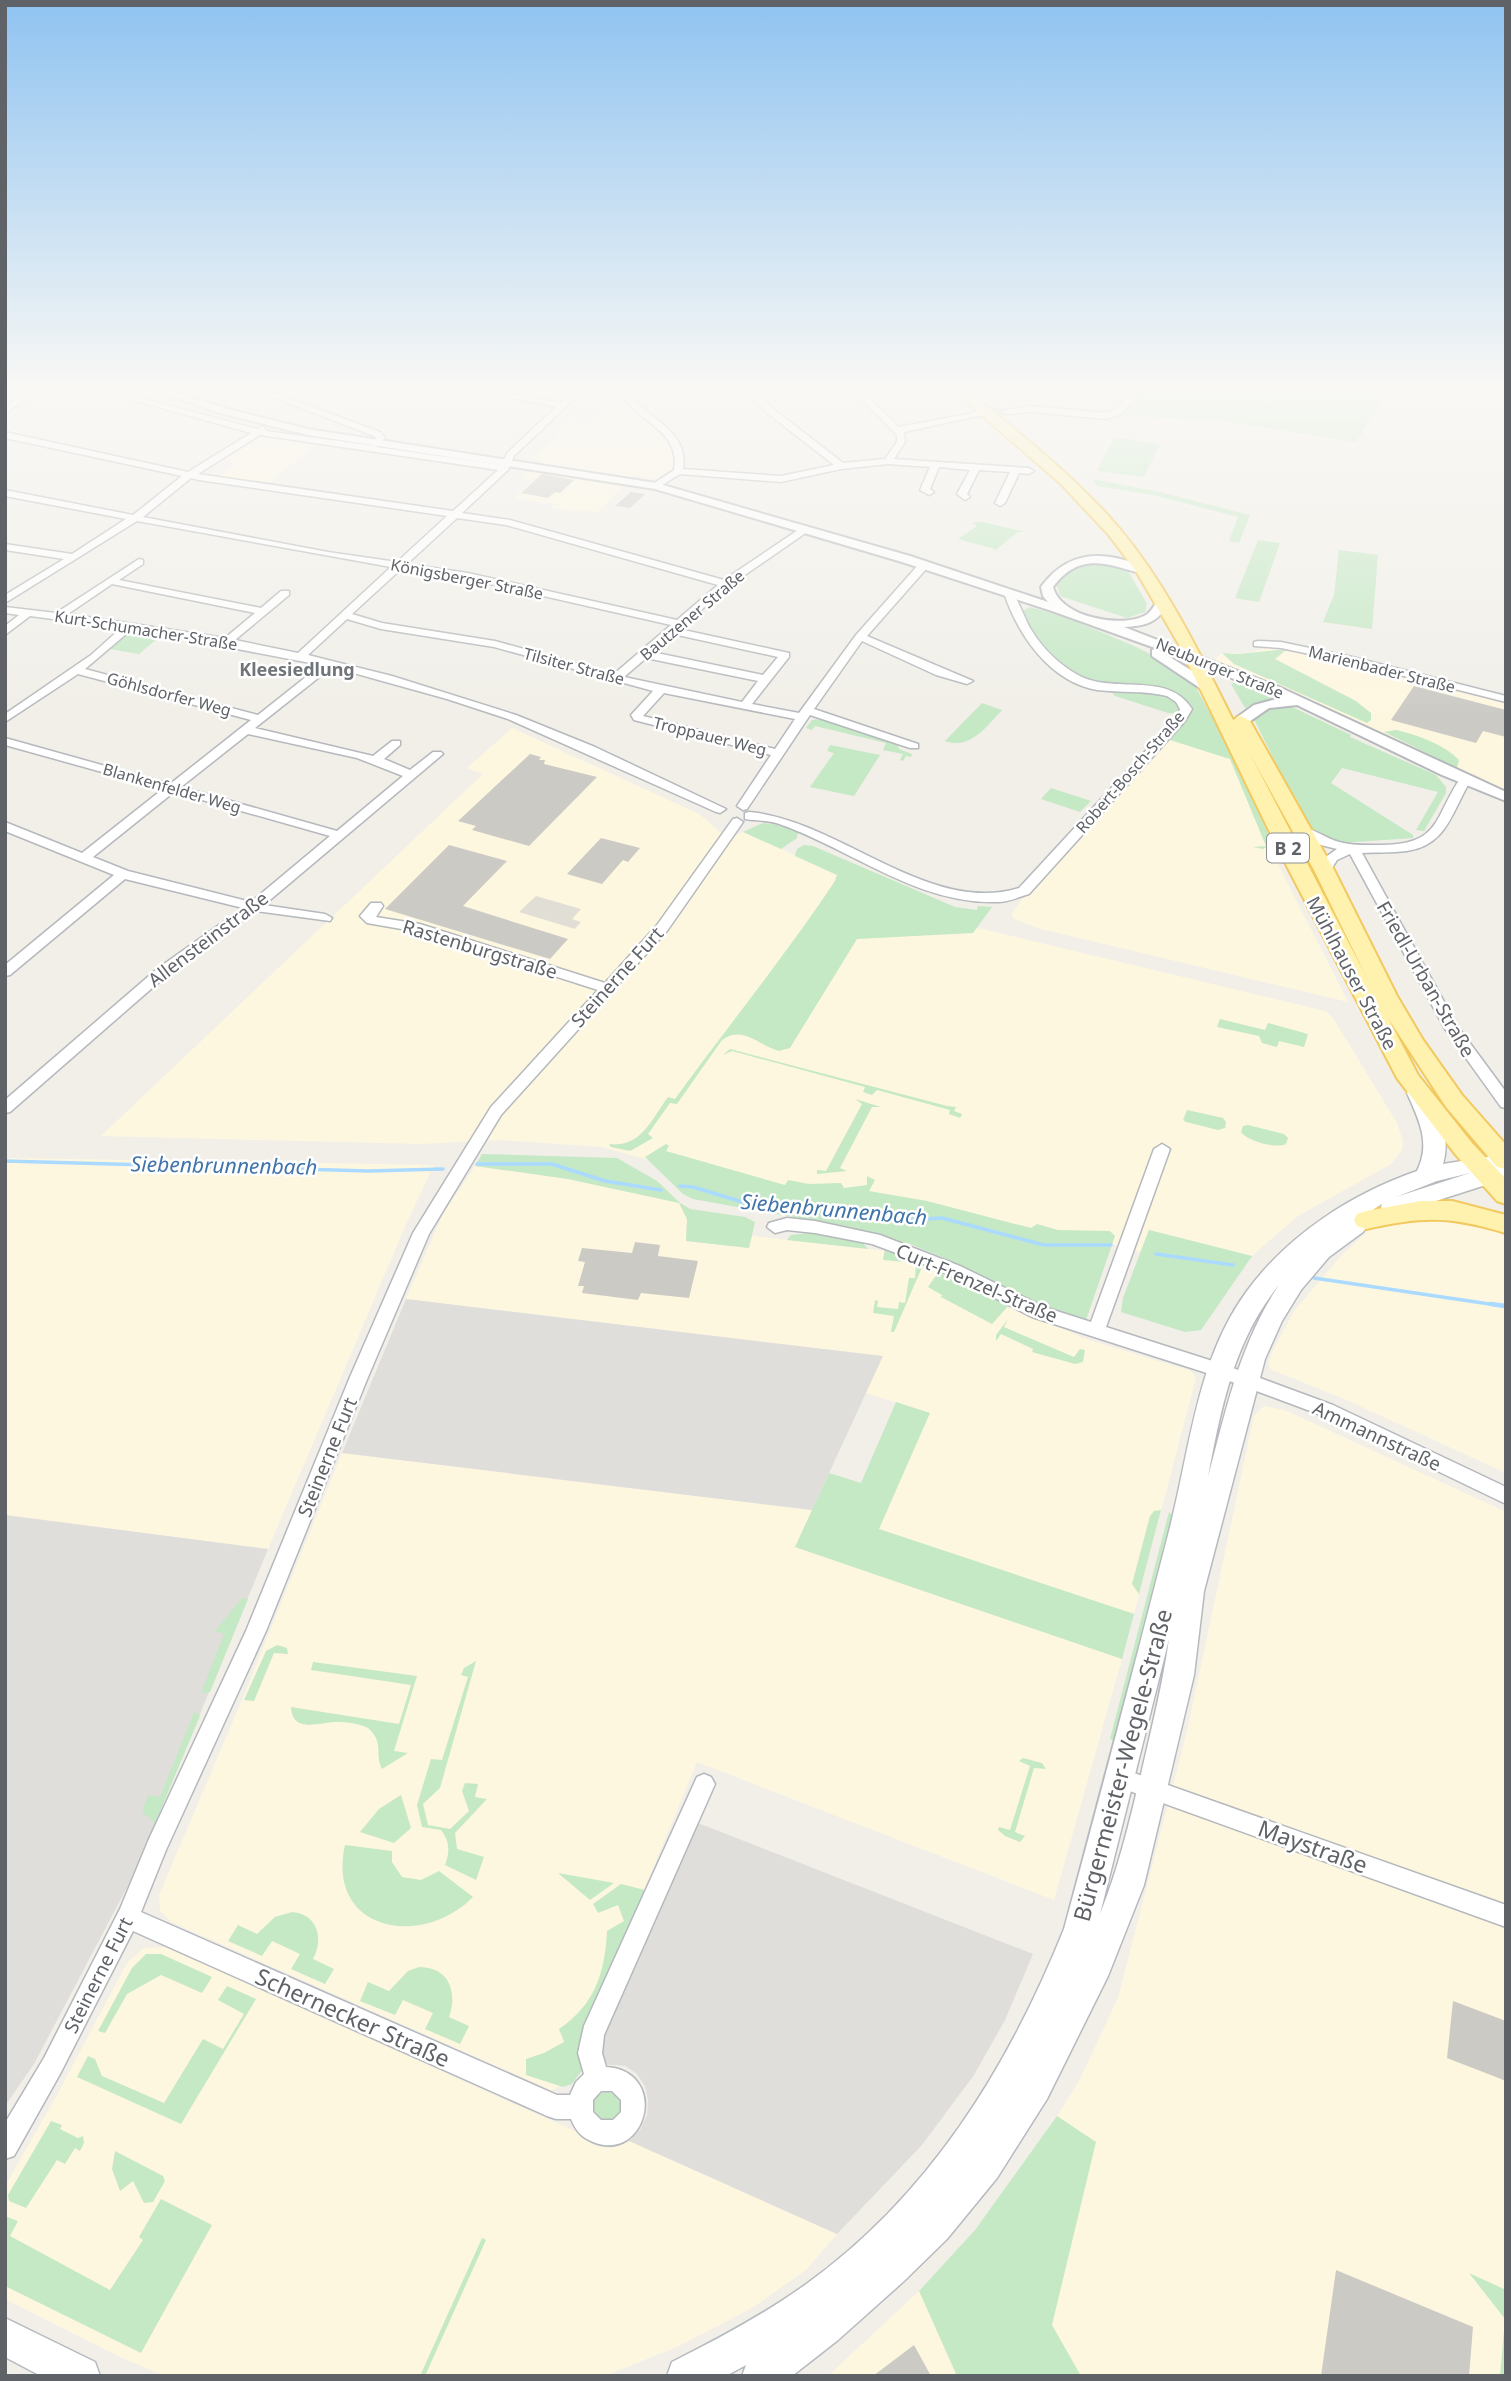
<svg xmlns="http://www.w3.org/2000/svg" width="1511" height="2381" font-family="'Noto Sans',sans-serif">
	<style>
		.commercial { fill: #fef7e0 }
		.industrial { fill: #e0deda }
		.education { fill: #e1ded6 }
		.green { fill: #c5e8c5 }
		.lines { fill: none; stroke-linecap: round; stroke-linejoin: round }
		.stream-far1 { stroke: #aadaff; stroke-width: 3.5 }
		.stream { stroke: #aadaff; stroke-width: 4.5 }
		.building { fill: #cccac5 }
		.minor-tunnel { stroke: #ccccc8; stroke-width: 10; stroke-dasharray: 10 4.5; stroke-linecap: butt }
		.minor-casing { stroke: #b5b8bc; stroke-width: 3 }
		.tertiary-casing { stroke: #b5b8bc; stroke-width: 4 }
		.secondary-casing { stroke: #b6babf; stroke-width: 3 }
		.primary-casing { stroke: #f2c960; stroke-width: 4 }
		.minor { fill: #fff; fill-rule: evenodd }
		.tertiary { fill: #fff; fill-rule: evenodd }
		.secondary { fill: #fff; fill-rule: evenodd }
		.primary { fill: #fff2af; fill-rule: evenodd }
		.labels { text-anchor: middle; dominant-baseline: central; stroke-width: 5; stroke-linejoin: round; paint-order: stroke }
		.far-street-label { font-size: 16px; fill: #5f6368; stroke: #fff }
		.far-neighbourhood-label { font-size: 18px; font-weight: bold; fill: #70757a; stroke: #fff }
		.shield { fill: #fff; stroke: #8f9295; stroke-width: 2 }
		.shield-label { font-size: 18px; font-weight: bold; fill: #5f6368 }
		.street-label { font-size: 19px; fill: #5f6368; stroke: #fff }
		.water-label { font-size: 21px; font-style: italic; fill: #4174aa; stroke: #fff }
		.near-street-label { font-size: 23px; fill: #5f6368; stroke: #fff }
	</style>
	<rect width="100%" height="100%" fill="#f1efe8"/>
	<g class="commercial">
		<polygon points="615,398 629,404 658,425 676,448 676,466 656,479 634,475 597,512 551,508 555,504 514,498 533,481 522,478 541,461 531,459 573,418 588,425"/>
		<polygon points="259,434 316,443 268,484 219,477 237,463 221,459"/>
		<polygon points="1281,645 1506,699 1506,797 1211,664 1221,653 1247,653"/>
		<polygon points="512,728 699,814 720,832 736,835 743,832 838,875 828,892 1325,1011 1333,1018 1397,1123 1403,1141 1402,1150 1391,1164 1298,1216 1252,1256 1149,1230 1140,1252 1101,1241 795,1201 602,1147 500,1140 421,1144 101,1136 483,774 467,768"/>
		<polygon points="1170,740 1230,759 1279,866 1348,1002 1037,928 1014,919 1011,914 1020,902"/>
		<polygon points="5,1158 434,1165 407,1222 268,1549 5,1515"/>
		<polygon points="475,1166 568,1179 680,1203 687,1219 686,1241 749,1248 752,1236 896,1252 919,1260 1083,1338 1191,1371 1196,1378 1134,1614 879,1529 929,1413 866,1393 882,1356 406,1299 443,1214"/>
		<polygon points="1407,1217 1490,1224 1506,1237 1506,1473 1342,1398 1270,1369 1269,1361 1273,1350 1295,1310 1339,1258 1369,1230"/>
		<polygon points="1264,1406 1287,1411 1506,1512 1506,2376 828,2376 919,2291 975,2230 1046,2135 1080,2079 1118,1998 1187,1731 1254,1416"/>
		<polygon points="342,1453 812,1510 796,1547 1122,1659 1054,1900 697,1762 563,2085 551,2090 171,1922 160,1910 159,1895 242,1700"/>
		<polygon points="165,1947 577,2132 595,2146 611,2148 629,2141 837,2234 807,2269 752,2308 679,2346 605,2376 165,2376 118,2356 5,2299 5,2186 57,2095 127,1963 144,1948"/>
	</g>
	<g class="industrial">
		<polygon points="406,1299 739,1339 883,1356 812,1510 342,1453"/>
		<polygon points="5,1515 268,1549 134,1874 34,2064 5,2106"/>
		<polygon points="698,1823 1033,1954 1005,2020 974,2075 922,2145 837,2234 629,2141 640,2130 647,2115 648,2100 645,2086 636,2073 625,2066 600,2064 597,2053"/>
	</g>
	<polygon class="education" points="536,896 581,909 572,919 581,922 575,929 519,912"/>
	<g class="green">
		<polygon points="1147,386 1392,386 1356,442 1216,420 1119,416"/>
		<polygon points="1114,437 1160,444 1144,477 1097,471"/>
		<polygon points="1092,479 1160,492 1250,515 1239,543 1229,541 1238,517 1153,495 1097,486"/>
		<polygon points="976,522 983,522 1025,532 1018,532 993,552 995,549 958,539 977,526 972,523"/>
		<polygon points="1258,540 1280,543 1259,602 1235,598"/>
		<polygon points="1339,550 1378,555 1372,629 1323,622 1334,595"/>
		<polygon points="1109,561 1127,569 1147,604 1145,612 1127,618 1060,596 1056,583 1082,562"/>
		<polygon points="1030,607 1065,617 1132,645 1165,661 1194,684 1233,756 1269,836 1269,845 1263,849 1253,847 1266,846 1230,759 1170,740 1186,714 1168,713 1115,696 1108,687 1065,670 1049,655 1021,617 1020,612"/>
		<polygon points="132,630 163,634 139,654 109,649"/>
		<polygon points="1287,649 1294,652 1286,650 1275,659 1356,701 1371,713 1371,720 1367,723 1234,664 1222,653 1238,654"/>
		<polygon points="1237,682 1269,697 1273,699 1245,708 1231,684"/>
		<path d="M982,703L1002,710C986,727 970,750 945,741Z"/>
		<polygon points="1288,705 1351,735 1350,737 1436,775 1446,787 1446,793 1424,831 1416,830 1438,792 1342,768 1331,783 1413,835 1413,838 1340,843 1313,831 1304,821 1254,719 1254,714 1263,707"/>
		<polygon points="820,719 896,741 899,749 912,754 911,757 906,756 903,761 900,760 903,754 883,750 886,743 815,726 812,730 806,728 812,720"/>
		<path d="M1396,730C1418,735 1443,744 1459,760L1457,768L1384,732Z"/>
		<polygon points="830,745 880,755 854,796 810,787 834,753 827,751"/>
		<polygon points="1051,788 1091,801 1080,812 1041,799"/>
		<polygon points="763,823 781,825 798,832 797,838 781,849 743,832"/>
		<path d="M804,845L813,846L955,907L977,910L978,906L992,907L973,933L857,939L790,1048L779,1051C758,1045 743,1025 722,1040L677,1104L670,1103L648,1134L653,1138L630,1151L611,1147L609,1144C641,1148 651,1120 668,1097L675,1099C728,1026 785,956 835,881L837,875L795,856L797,849Z"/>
		<polygon points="1220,1019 1265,1030 1268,1023 1308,1034 1304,1047 1279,1041 1277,1047 1262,1043 1259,1036 1217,1027"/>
		<polygon points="730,1049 947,1106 964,1108 956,1107 954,1111 962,1114 960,1118 949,1114 950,1110 877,1090 872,1095 863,1092 865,1087 732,1051 723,1055"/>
		<polygon points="855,1099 881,1107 872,1107 840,1168 847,1171 817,1174 817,1170 826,1171 862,1104"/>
		<polygon points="1187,1110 1223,1118 1226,1122 1225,1128 1218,1130 1186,1122 1183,1120"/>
		<path d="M1248,1125L1284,1134L1288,1138L1286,1144C1276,1149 1247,1141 1241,1132L1243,1126Z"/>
		<polygon points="666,1144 669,1146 666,1151 785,1185 788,1180 809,1184 841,1183 844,1188 867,1185 867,1176 875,1180 869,1191 927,1201 1031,1228 1037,1224 1058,1230 1110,1231 1115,1236 1086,1320 1081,1322 1024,1299 942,1257 910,1244 827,1223 693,1199 683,1194 645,1157"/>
		<polygon points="482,1154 617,1158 657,1181 680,1203 690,1209 745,1217 755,1222 749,1248 686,1241 687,1219 679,1203 568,1179 475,1166"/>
		<polygon points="1149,1230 1252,1256 1201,1330 1185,1332 1121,1312 1123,1298"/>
		<polygon points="810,1233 862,1242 868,1249 787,1240 791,1235"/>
		<polygon points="885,1248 919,1260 923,1265 894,1332 891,1332 894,1316 873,1313 875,1300 878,1301 877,1307 898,1309 899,1302 905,1303 909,1278 915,1278 916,1263 883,1260"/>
		<polygon points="940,1270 1009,1305 992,1324 941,1297 942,1295 928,1287"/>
		<polygon points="1008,1319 1004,1327 1074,1357 1080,1349 1085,1350 1083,1362 1075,1364 1032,1352 1033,1349 1001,1334 996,1341 996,1335"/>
		<polygon points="896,1402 930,1413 879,1529 1134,1614 1122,1659 795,1547 829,1473 861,1483"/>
		<polygon points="1161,1510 1139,1594 1132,1584 1150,1516 1154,1511"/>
		<polygon points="1169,1512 1174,1516 1121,1743 1110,1739"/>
		<polygon points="242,1598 248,1599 210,1692 201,1693 224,1634 215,1631"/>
		<polygon points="277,1645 287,1648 288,1654 274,1653 254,1701 244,1700 266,1651"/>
		<path d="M476,1661L440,1788L423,1804L428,1825L450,1829L469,1811L462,1791L465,1783L478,1784L475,1797L487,1799L455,1833L457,1849L484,1857L476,1880L445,1865C450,1851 450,1842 441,1830L422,1827L417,1805L431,1759L442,1760L468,1677L461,1675L464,1668Z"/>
		<path d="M313,1662L417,1676L394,1751L408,1753L382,1769C374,1754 385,1743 368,1728C358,1723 346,1722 335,1722C318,1723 292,1733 291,1707L399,1724L411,1685L311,1670Z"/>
		<polygon points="194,1712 200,1716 155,1823 142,1812 148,1795 160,1797"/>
		<polygon points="1023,1758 1042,1763 1046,1769 1034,1768 1015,1832 1025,1836 1020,1842 1005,1836 998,1830 999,1827 1010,1830 1030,1766 1019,1761"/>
		<polygon points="401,1795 411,1828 394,1843 360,1832 379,1809"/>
		<path d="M345,1845L392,1851V1862L402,1877L421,1880L439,1871L473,1897C420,1950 326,1930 345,1845Z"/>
		<polygon points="558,1873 614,1883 590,1900"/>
		<path d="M621,1884L645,1890L584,2031L583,2069L572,2084L563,2087L526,2075V2059L544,2053L564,2042L559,2029C595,2005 605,1972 607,1931L624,1921L618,1905L598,1913L593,1904Z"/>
		<path d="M292,1912C318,1914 324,1939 313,1959L334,1969L325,1984L291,1969L300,1954L272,1941L262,1956L228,1941L238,1925L257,1934L275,1917Z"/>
		<polygon points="146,1954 161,1954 212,1977 202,1993 161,1975 127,1994 105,2033 98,2031 132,1968"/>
		<path d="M419,1967C449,1967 458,1992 449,2017L469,2026L460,2044L425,2029L433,2013L403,2000L395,2015L360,2001L368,1982L389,1991L408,1971Z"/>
		<polygon points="227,1986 256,1999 181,2124 77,2077 88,2056 95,2059 102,2076 164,2103 203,2039 223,2049 244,2014 218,2000"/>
		<circle cx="607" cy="2106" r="14"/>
		<polygon points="1057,2116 1096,2142 1052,2325 1081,2376 957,2376 919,2291 975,2230"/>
		<polygon points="51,2121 62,2125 60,2129 78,2138 83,2136 84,2143 80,2151 75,2148 65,2164 57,2160 26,2208 9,2201 8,2195"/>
		<polygon points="115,2151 163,2176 165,2181 153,2202 144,2203 133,2181 120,2191 112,2169"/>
		<polygon points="161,2199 212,2225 141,2353 5,2286 5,2216 18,2221 10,2236 110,2290 143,2240 139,2237"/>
		<polygon points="482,2238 486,2240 425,2376 420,2376"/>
		<polygon points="1469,2273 1506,2290 1506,2376 1500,2376 1505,2319"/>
	</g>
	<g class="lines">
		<g class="stream-far1">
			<polyline points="5,1161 369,1171 443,1169"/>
			<polyline points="477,1164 552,1164 605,1181 661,1190"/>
			<polyline points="680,1186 693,1187 759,1207 828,1205 906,1220 942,1218 1044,1245 1111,1245"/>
			<polyline points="1156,1254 1233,1265"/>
			<polyline points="1314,1278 1503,1306"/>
		</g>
		<polyline class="stream" points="1491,1304 1506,1306"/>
	</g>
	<g class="building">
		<polygon points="542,474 574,480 560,493 555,492 548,498 521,493"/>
		<polygon points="631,492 645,494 630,508 615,506"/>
		<polygon points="1414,686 1506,710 1506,737 1483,731 1476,743 1391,720"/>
		<polygon points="530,754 541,757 539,760 545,760 544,764 597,777 529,846 472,830 476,826 458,821"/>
		<polygon points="601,838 640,848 628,862 623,860 602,884 567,874"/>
		<polygon points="449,845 507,861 463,906 568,939 550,959 385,909"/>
		<polygon points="635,1242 660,1245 658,1256 698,1261 689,1298 641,1293 638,1300 582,1293 584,1286 578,1286 585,1262 578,1261 582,1248 632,1253"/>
		<polygon points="1453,2001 1506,2021 1506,2081 1447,2058"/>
		<polygon points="1336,2270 1473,2327 1469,2376 1321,2376"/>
		<polygon points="914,2345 931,2376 873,2376"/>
	</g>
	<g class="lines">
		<polyline class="minor-tunnel" points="978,415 1005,411"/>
		<defs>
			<g id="minor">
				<polygon points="38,386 47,386 5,413 5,406"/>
				<path d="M83,386H96L257,429L263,426L266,431L374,446L372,444L376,438L374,436L244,386H255L380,432L385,438L376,447L502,465L507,453L556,407L454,386H470L561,403L579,386H588L514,456L508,470L462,513L510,520L724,580L801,528H807V532L729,586L679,629L789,653V657L752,704L799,713L856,635L919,564H927V568L867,636L973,681L967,684L936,675L862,641L814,709L918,744V748H910L810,715L747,809L743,810L737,806L771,755L634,720L631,715L653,691L494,647L381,629L347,619L308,655L392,676L516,715L595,747L726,809L720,813L716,812L508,719L447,699L332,667L255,728L373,756L392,741H400V745L384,759L410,770L433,752H441L443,754L264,905L325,914L332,918L330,921L256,911L167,975L10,1112L5,1113V1100L157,969L243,908L125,879L10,975L5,976V965L114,875L5,831V822L82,853L163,789L5,745V738L170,784L251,720L78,674L5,722V714L91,655L121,628L30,616L5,635V626L19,615L5,613V607L56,613L139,559L143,560V564L119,580L261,608L281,591H289V595L235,640L298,653L391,567L137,521L5,603V595L64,559L5,550V544L72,554L126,519L5,496V490L133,515L182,476L5,438V432L188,472L251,433ZM260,435L498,470L453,511L198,474ZM191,478L199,480L447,516L397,562L328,552L143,517ZM457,518L506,525L718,585L677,620L468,573L407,564ZM401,569L468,579L671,625L614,674L495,641L382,623L352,614ZM112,584L255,613L225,638L68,614ZM132,629L321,665L258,715L85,669ZM673,634L778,657L763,675L652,652ZM646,658L758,681L742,702L624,677ZM664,693L795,719L775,749L643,716ZM248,734L357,758L403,776L337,831L181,787ZM174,792L330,836L251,902L128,871L93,857Z"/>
				<path d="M615,386H623C629,393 635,401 642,407C662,425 688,437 683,469L781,476L834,465L766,412L741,386H749L772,408L843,463L885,459L897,442V435L848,386H857L899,427L978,412L982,415L904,432L905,442L894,459L1029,468L1034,471L1029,474L1019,473L1005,503L1000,506L995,503L1010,472L979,470L967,494L970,497L965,500L957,494L970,470L939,467L930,489L934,492L929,495L920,490L930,467L888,464L841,469L781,482L680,474L656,489L653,488V484L674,470C679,440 657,429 637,412C628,405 622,395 615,386Z"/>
				<polygon points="1139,386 1147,386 1121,414 1107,419 1030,412 1005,414 1001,411 1030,406 1106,413 1115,410"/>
				<path d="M1009,590C1017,594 1025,621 1032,631C1043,649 1060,665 1078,675C1113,695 1168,670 1192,709L1185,721L1029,894C1019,897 1008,902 998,902C919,905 852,850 782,825C770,820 757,821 745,819V813L749,812C839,820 929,916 1019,888L1176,718L1180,709L1176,702L1167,696C1144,690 1120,693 1097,690C1050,682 1018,635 1004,593Z"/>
				<polygon points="1258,641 1281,642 1352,657 1506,696 1506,702 1352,663 1281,648 1254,646 1254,642"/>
				<path d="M1465,776L1471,780C1452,810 1448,845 1407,851C1392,853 1377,852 1362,853L1458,1027L1506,1092V1108L1501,1107L1445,1029L1350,854L1337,860L1329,873H1319L1318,870L1327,856L1337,849L1317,844L1297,831L1299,828C1311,826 1326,839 1339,842C1353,846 1367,845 1382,845C1441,844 1433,819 1461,777Z"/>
				<path d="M737,818L743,822L667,931L501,1115L429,1234L368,1377L266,1631L166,1850L141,1912L557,2095H570L576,2082L584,2074L578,2053L584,2026L697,1777L704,1774L711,1777L715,1784L604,2035L602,2053L606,2067C670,2071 647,2164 593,2142C581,2137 576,2131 571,2119H556L547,2116L133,1931L60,2074L14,2156L5,2159V2123L44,2058L120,1909L149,1839L246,1631L350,1377L413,1233L491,1107L598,990L413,931L367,923L360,916L371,903H381L383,906L376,917L420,924L605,983L657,925L733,819ZM612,2091L621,2100V2112L613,2120H601L593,2112V2100L601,2091Z"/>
				<polygon points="1162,1144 1170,1149 1106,1327 1225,1365 1333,1405 1506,1487 1506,1504 1321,1415 1213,1375 1032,1317 948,1274 899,1254 872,1244 815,1233 787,1230 775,1233 767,1227 769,1223 787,1218 815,1221 880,1235 960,1266 1044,1307 1091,1322 1154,1149"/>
				<polygon points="1120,1768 1506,1905 1506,1927 1113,1785 1109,1778 1113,1771"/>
			</g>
			<g id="tertiary">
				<path d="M141,386H156L228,409L308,429L656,483L910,556L1048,602L1043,596L1041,587C1062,558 1089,550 1124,560C1133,562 1142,564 1149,570L1143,574C1107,564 1080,551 1053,587C1060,617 1120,628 1144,616C1151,613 1154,606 1158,599H1166L1168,602C1159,623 1145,626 1124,627L1279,687L1506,792V801L1442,775L1297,705L1269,708L1246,724H1236V718L1254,705L1280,698L1183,658L1052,611L902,562L655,489L308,435L220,413Z"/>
				<polygon points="1157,649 1210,682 1210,688 1200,688 1152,656 1152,650"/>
			</g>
			<g id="secondary">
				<path d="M1418,1086L1426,1088C1440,1111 1451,1137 1443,1164L1506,1154V1174L1495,1182L1392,1215L1384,1213L1381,1207L1382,1204L1358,1219L1363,1220L1367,1226L1363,1232L1329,1257L1301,1290L1282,1321L1265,1359L1204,1591L1194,1675L1144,1885L1108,1976L1047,2099L997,2178L947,2239L904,2281L838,2340L792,2376H742L746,2365L726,2376H667L672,2362C718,2339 763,2315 805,2285C929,2196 1008,2068 1064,1929C1100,1797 1135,1664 1169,1531C1190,1451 1196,1360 1247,1291C1288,1235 1351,1194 1417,1171C1431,1143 1419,1120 1407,1093L1410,1088ZM1470,1173L1396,1197L1437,1181ZM1279,1285C1240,1343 1226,1410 1208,1477C1221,1408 1234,1340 1279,1285ZM1169,1639C1163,1683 1152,1726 1142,1770C1130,1819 1119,1867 1100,1914Z"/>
				<polygon points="5,2318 95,2362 100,2376 41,2376 5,2357"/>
			</g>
			<g id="primary">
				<path d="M948,386H962C1016,431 1073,474 1119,528C1167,585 1200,654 1233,720L1241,716L1250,721L1334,870L1397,996L1423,1040L1462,1095L1506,1145V1169L1497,1167L1446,1107L1388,1018L1418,1075L1472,1143L1506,1179V1204L1497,1201L1456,1155L1397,1078L1276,845L1178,643L1136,571L1108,534L1060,483ZM1249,752L1314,870L1367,978Z"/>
				<path d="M1421,1201H1452L1506,1215V1233C1450,1216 1423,1216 1366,1229L1357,1226L1354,1220L1357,1214L1366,1211Z"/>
			</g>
		</defs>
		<use href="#minor" class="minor-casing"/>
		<use href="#tertiary" class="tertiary-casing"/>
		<use href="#secondary" class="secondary-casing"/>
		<use href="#primary" class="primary-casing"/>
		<use href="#minor" class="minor"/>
		<use href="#tertiary" class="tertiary"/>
		<use href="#secondary" class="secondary"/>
		<use href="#primary" class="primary"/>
	</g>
	<linearGradient id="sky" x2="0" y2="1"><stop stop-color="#8fc3f1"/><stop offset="0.54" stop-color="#f9f8f5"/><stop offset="1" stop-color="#f9f8f5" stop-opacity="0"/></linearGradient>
	<rect width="1511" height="719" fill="url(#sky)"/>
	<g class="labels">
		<g class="far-street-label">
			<text transform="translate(467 579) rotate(11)">Königsberger Straße</text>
			<text transform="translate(692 615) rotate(-40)">Bautzener Straße</text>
			<text transform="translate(146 630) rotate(9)">Kurt-Schumacher-Straße</text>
			<text transform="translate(574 666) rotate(15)">Tilsiter Straße</text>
			<text transform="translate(1220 668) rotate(22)">Neuburger Straße</text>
			<text transform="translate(1382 669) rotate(14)">Marienbader Straße</text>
			<text transform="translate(169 694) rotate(15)">Göhlsdorfer Weg</text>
			<text transform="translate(710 736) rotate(14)">Troppauer Weg</text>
			<text transform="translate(1130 772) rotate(-49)">Robert-Bosch-Straße</text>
			<text transform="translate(172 788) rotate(16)">Blankenfelder Weg</text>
		</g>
		<g class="far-neighbourhood-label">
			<text x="297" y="669">Kleesiedlung</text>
		</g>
		<rect class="shield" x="1267" y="833.5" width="42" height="29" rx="5"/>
		<g class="shield-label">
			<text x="1288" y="848">B 2</text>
		</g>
		<g class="street-label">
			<text transform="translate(208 939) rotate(-37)">Allensteinstraße</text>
			<text transform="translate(480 949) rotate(17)">Rastenburgstraße</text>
			<text transform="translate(1352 973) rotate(62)">Mühlhauser Straße</text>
			<text transform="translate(617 977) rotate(-48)">Steinerne Furt</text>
			<text transform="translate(1426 979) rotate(60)">Friedl-Urban-Straße</text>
			<text transform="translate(977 1283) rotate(23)">Curt-Frenzel-Straße</text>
			<text transform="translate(1377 1436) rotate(25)">Ammannstraße</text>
			<text transform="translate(327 1457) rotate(-68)">Steinerne Furt</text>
			<text transform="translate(98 1975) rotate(-63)">Steinerne Furt</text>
		</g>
		<g class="water-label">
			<text transform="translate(224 1165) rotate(1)">Siebenbrunnenbach</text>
			<text transform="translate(834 1209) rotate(5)">Siebenbrunnenbach</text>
		</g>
		<g class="near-street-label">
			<text transform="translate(1122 1765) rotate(-75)">Bürgermeister-Wegele-Straße</text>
			<text transform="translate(1313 1846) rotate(20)">Maystraße</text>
			<text transform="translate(353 2017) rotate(24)">Schernecker Straße</text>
		</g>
	</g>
	<rect width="1511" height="2381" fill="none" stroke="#5f6368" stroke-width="14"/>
</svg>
